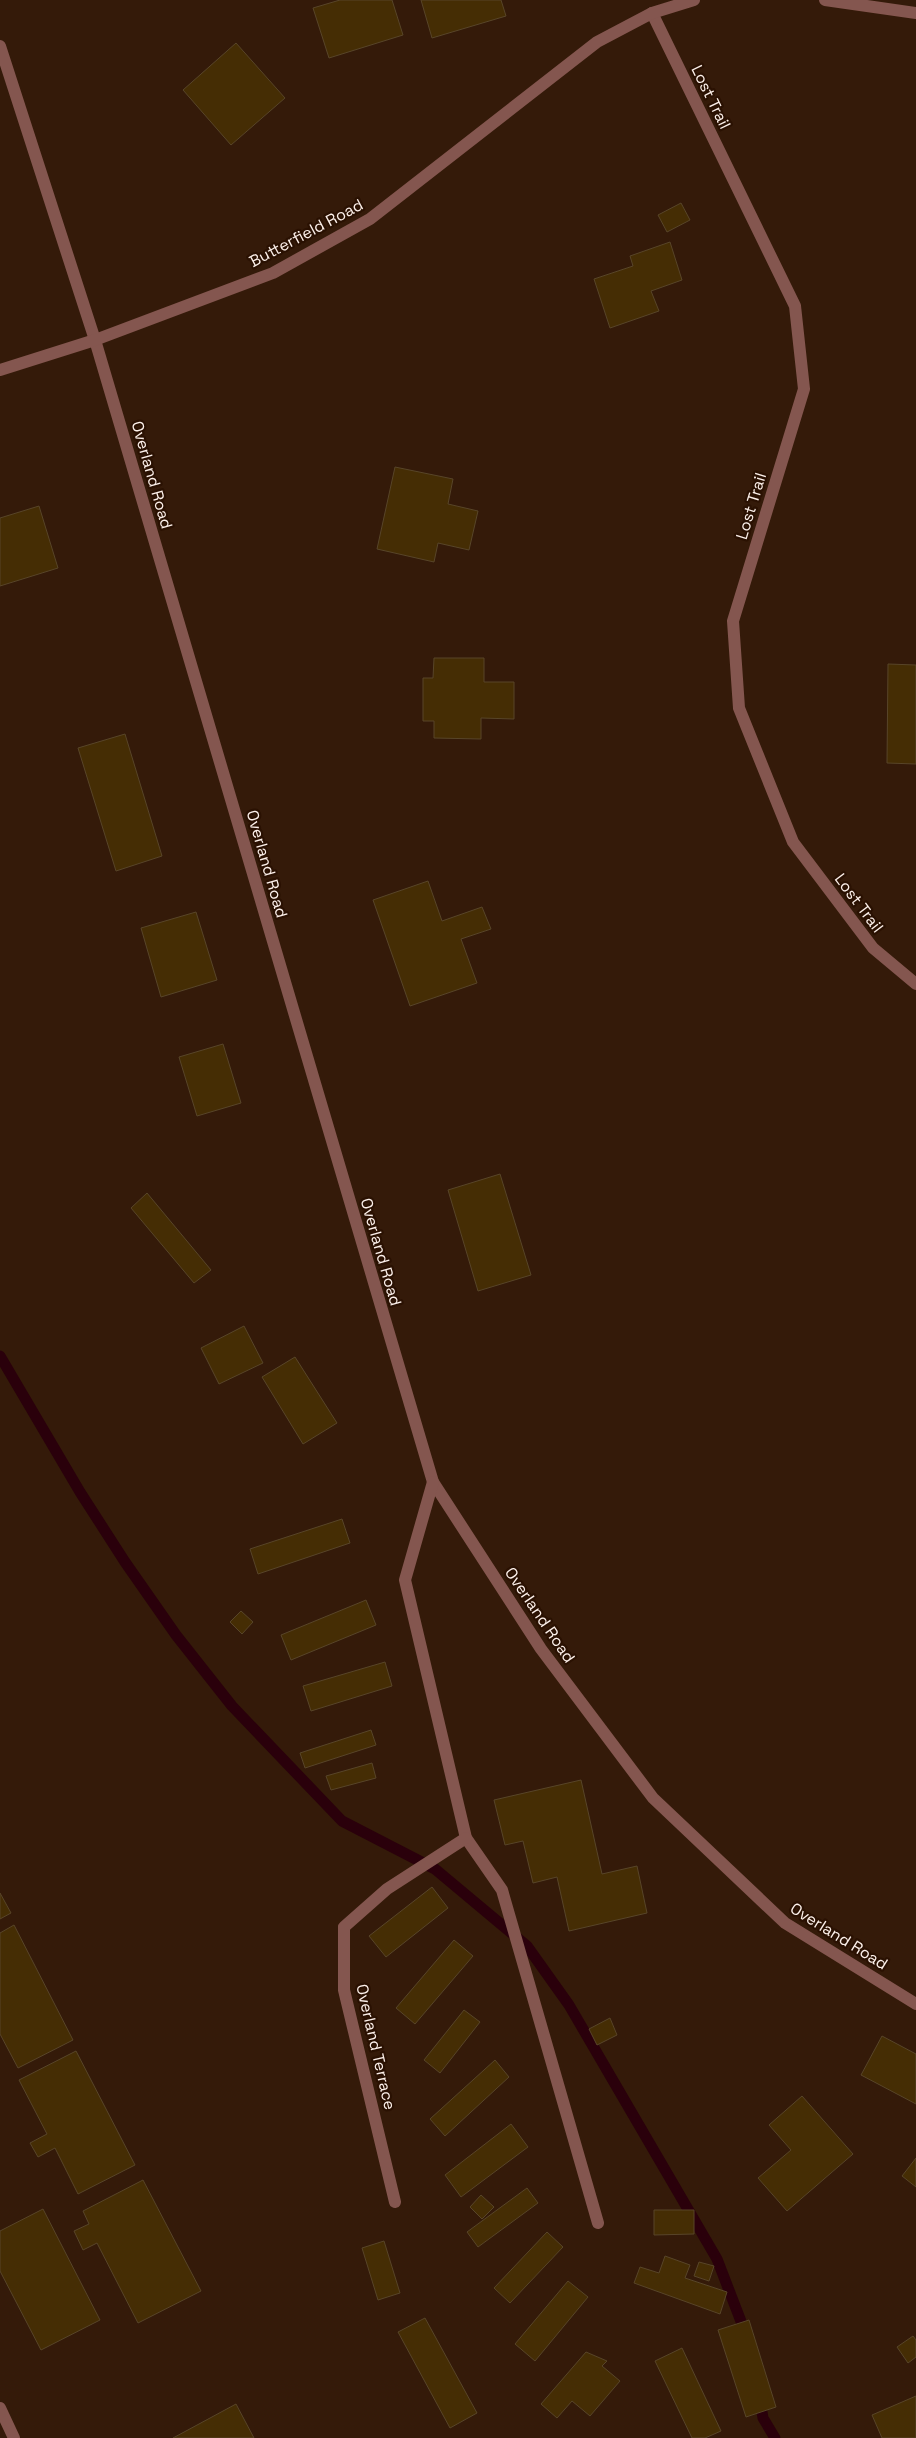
<svg xmlns="http://www.w3.org/2000/svg" width="916" height="2438" font-family="'Space Grotesk',sans-serif">
	<style>
		.lines { fill: none; stroke-linecap: round; stroke-linejoin: round }
		.stream { stroke: #2a000b; stroke-width: 11 }
		.building { fill: #452d04; stroke: #584529 }
		.minor { stroke: #84564f; stroke-width: 12 }
		.labels { text-anchor: middle; dominant-baseline: central; stroke-width: 4.5; stroke-linejoin: round; paint-order: stroke }
		.street-label { font-size: 16px; fill: #fdf1eb; stroke: #2a1102 }
	</style>
	<rect width="100%" height="100%" fill="#341a09"/>
	<g class="lines">
		<g class="stream">
			<polyline points="0,1356 80,1492 125,1562 176,1635 232,1706 342,1821 435,1869 527,1946 569,2005 717,2259 747,2337"/>
			<polyline points="760,2399 763,2418 775,2438"/>
		</g>
	</g>
	<g class="building">
		<polygon points="340,0 392,0 403,35 329,58 313,8"/>
		<polygon points="421,0 501,0 506,16 432,38"/>
		<polygon points="236,43 285,98 231,145 183,90"/>
		<polygon points="681,203 690,220 667,232 658,215"/>
		<polygon points="670,242 682,280 651,291 659,311 610,328 594,279 633,266 630,256"/>
		<polygon points="395,467 453,479 448,504 478,511 469,550 438,543 434,562 377,549"/>
		<polygon points="39,506 58,568 0,586 0,518"/>
		<polygon points="434,658 484,658 484,682 514,682 514,719 481,718 481,739 434,738 434,721 423,721 423,678 433,678"/>
		<polygon points="888,664 916,665 916,764 887,763"/>
		<polygon points="125,734 162,856 116,871 78,748"/>
		<polygon points="428,881 442,921 482,907 491,929 461,939 477,983 410,1006 373,900"/>
		<polygon points="196,912 217,980 161,997 141,928"/>
		<polygon points="223,1044 241,1103 197,1116 179,1057"/>
		<polygon points="500,1174 531,1275 478,1291 448,1190"/>
		<polygon points="147,1193 211,1270 194,1283 131,1208"/>
		<polygon points="244,1326 263,1363 219,1384 201,1348"/>
		<polygon points="295,1357 337,1423 303,1444 262,1377"/>
		<polygon points="342,1519 350,1543 258,1574 250,1549"/>
		<polygon points="366,1600 376,1625 291,1660 281,1635"/>
		<polygon points="241,1611 253,1622 242,1634 230,1622"/>
		<polygon points="385,1662 392,1686 311,1711 303,1686"/>
		<polygon points="371,1730 376,1745 305,1768 300,1753"/>
		<polygon points="372,1763 376,1778 331,1790 326,1776"/>
		<polygon points="581,1780 602,1874 637,1866 647,1913 569,1931 557,1877 533,1883 523,1841 505,1845 494,1800"/>
		<polygon points="432,1887 448,1908 386,1957 369,1936"/>
		<polygon points="0,1893 11,1913 0,1919"/>
		<polygon points="14,1925 73,2040 18,2068 0,2034 0,1933"/>
		<polygon points="454,1940 473,1956 415,2024 396,2008"/>
		<polygon points="464,2010 480,2022 440,2073 424,2060"/>
		<polygon points="610,2018 617,2035 597,2045 589,2029"/>
		<polygon points="882,2036 916,2054 916,2104 861,2075"/>
		<polygon points="76,2051 135,2165 78,2194 55,2148 38,2157 30,2143 47,2134 19,2080"/>
		<polygon points="495,2060 509,2077 445,2136 430,2119"/>
		<polygon points="802,2096 853,2154 787,2211 758,2178 791,2150 769,2125"/>
		<polygon points="511,2124 528,2147 461,2197 445,2175"/>
		<polygon points="916,2158 916,2187 902,2176"/>
		<polygon points="143,2180 201,2291 138,2323 97,2243 83,2250 74,2231 89,2224 83,2211"/>
		<polygon points="527,2188 538,2203 478,2247 467,2232"/>
		<polygon points="481,2195 494,2207 482,2219 470,2207"/>
		<polygon points="43,2209 100,2320 41,2350 0,2271 0,2231"/>
		<polygon points="654,2210 694,2210 694,2234 654,2235"/>
		<polygon points="547,2232 563,2247 510,2303 494,2288"/>
		<polygon points="384,2241 400,2293 378,2300 362,2248"/>
		<polygon points="665,2256 690,2265 685,2278 727,2292 720,2314 634,2283 640,2267 659,2273"/>
		<polygon points="699,2262 714,2266 709,2281 694,2276"/>
		<polygon points="568,2281 588,2297 535,2361 515,2344"/>
		<polygon points="425,2318 477,2413 450,2428 398,2332"/>
		<polygon points="749,2320 776,2407 746,2417 718,2330"/>
		<polygon points="913,2336 916,2340 916,2357 908,2363 897,2347"/>
		<polygon points="682,2348 721,2431 705,2438 692,2438 655,2361"/>
		<polygon points="586,2352 607,2361 602,2366 620,2381 590,2416 572,2401 557,2418 541,2404"/>
		<polygon points="916,2396 916,2438 882,2438 872,2415"/>
		<polygon points="236,2404 254,2438 173,2438"/>
	</g>
	<g class="lines">
		<g class="minor">
			<polyline points="825,0 916,13"/>
			<polyline points="652,13 795,306 804,389 733,621 739,708 793,842 873,948 916,984"/>
			<polyline points="0,46 95,340 433,1482 541,1649 653,1798 785,1923 916,2004"/>
			<polyline points="0,370 95,340 273,273 370,219 597,42 652,13 694,0"/>
			<polyline points="433,1482 405,1580 466,1838 502,1890 598,2223"/>
			<polyline points="395,2202 344,1990 344,1927 387,1889 466,1838"/>
			<polyline points="0,2408 14,2438"/>
		</g>
	</g>
	<g class="labels">
		<g class="street-label">
			<text transform="translate(711 97) rotate(64)">Lost Trail</text>
			<text transform="translate(306 233) rotate(-28)">Butterfield Road</text>
			<text transform="translate(152 475) rotate(74)">Overland Road</text>
			<text transform="translate(751 506) rotate(-73)">Lost Trail</text>
			<text transform="translate(267 864) rotate(74)">Overland Road</text>
			<text transform="translate(859 903) rotate(53)">Lost Trail</text>
			<text transform="translate(381 1252) rotate(74)">Overland Road</text>
			<text transform="translate(540 1615) rotate(56)">Overland Road</text>
			<text transform="translate(839 1936) rotate(32)">Overland Road</text>
			<text transform="translate(376 2047) rotate(77)">Overland Terrace</text>
		</g>
	</g>
</svg>
